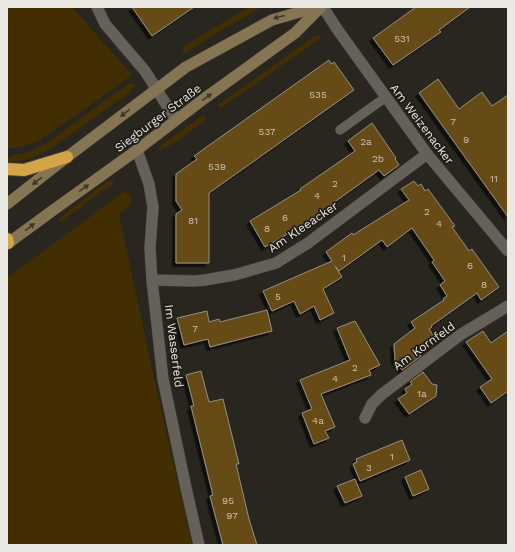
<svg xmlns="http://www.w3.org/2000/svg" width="515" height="552" font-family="'Work Sans',sans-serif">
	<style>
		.green { fill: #422e00 }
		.building { fill: #664c16; stroke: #948f86; filter: url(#shadow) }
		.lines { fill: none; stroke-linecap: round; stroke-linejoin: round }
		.service-casing { stroke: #46433d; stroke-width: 10 }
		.minor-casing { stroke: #46433d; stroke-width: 12 }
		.secondary-casing { stroke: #46433d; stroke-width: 12 }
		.motorway-casing { stroke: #46433d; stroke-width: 14 }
		.service { stroke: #656159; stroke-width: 9 }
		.minor { stroke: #656159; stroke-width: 11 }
		.secondary { stroke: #867553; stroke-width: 11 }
		.motorway { stroke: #d4a546; stroke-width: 12 }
		.oneway { fill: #3f3728 }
		.labels { text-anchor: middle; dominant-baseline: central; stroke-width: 3.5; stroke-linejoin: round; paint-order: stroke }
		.number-label { font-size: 10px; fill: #c9c1b0 }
		.street-label { font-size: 12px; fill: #eae8e3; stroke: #201c15 }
	</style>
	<defs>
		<filter id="shadow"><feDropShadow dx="-3.5" dy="3.5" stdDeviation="0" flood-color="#0009"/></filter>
	</defs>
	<rect width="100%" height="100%" fill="#29251f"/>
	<g class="green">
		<polygon points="7,7 72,7 132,75 82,111 38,141 20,147 7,149"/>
		<polygon points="249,7 262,7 225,28 183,54 183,48 200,36"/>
		<polygon points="320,36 321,37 317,41 221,108 218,105 313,37"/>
		<polygon points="131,83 135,84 130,92 52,148 32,158 20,161 7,162 7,158 14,155 29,152 50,141 112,95"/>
		<path d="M203,115L206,119C191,131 175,146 156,151L164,143Z"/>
		<path d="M114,179L113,184C95,195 79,209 61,222L58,219L110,180Z"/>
		<polygon points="125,191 130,195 131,205 119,214 153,373 192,545 7,545 7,278"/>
	</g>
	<g class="building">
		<polygon points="132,7 194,7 152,36"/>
		<polygon points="416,7 470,7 439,30 441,32 393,65 373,38"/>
		<polygon points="329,60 331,64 334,62 354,90 209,193 209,263 176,263 176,214 182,210 176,201 176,174 197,159 194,156"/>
		<polygon points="438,79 459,109 482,92 492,106 508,95 508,217 419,93"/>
		<polygon points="372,123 396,158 395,159 399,165 384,176 379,170 301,226 265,247 250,221 301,190 300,189 355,151 348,141"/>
		<polygon points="414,181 418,186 421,184 425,191 428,189 455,226 452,227 469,251 472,249 499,287 481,300 477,293 431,326 432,327 429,329 435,338 419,352 421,356 402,370 395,361 394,344 415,328 411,322 444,300 443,299 447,296 440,285 445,281 432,262 434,260 412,228 387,247 382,240 339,271 335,266 342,277 323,289 334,313 320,320 314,306 300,314 294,301 272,311 263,291 332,261 326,252 352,233 353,235 409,200 401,189"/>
		<polygon points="267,310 272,331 210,347 208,339 184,345 177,318 207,311 209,322 219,319 220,322"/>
		<polygon points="355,321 380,365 369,370 371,375 321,394 335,427 325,431 329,438 314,444 302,413 312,409 300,380 350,360 337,328"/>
		<polygon points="483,331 491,343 508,331 508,391 491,403 480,387 492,379 466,342"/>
		<polygon points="201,371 209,402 223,399 239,464 236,464 249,519 257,545 223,545 210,496 213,495 191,406 194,406 186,375"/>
		<polygon points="423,372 432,384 437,385 436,396 409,414 398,399 407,393 405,389 412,384 410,382"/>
		<polygon points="402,440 410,460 360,481 353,464 357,462 356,459"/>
		<polygon points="421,470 429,489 413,496 405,477"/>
		<polygon points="355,479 362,496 345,503 337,486"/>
	</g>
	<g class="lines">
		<defs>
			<polyline id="service" points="340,130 386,97"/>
			<g id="minor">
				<polyline points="97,7 105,24 145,71 176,120"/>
				<polyline points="323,7 337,29 427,154 508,251"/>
				<polyline points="137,150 149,184 153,207 150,248 152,280 163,379 186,488 199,545"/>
				<polyline points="152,280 194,281 205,280 234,275 276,263 308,243 427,154"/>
				<polyline points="365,418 372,404 381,395 460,335 508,306"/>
			</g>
			<g id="secondary">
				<polyline points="7,204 67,157 186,67 272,20 317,7"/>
				<polyline points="7,244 52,211 137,150 205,98 295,33 321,7"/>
			</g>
			<g id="motorway">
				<polyline points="7,169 24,170 67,157"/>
				<polyline points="7,239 8,243"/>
			</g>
		</defs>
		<use href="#service" class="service-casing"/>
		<use href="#minor" class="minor-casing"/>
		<use href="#secondary" class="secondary-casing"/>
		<use href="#motorway" class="motorway-casing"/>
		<use href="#service" class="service"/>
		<use href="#minor" class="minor"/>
		<use href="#secondary" class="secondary"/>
		<use href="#motorway" class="motorway"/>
	</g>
	<defs><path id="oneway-solid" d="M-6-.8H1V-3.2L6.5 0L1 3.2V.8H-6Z"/></defs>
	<g class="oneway">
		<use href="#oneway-solid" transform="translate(279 17) rotate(165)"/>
		<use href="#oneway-solid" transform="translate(207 97) rotate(-36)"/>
		<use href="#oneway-solid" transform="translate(125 113) rotate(143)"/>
		<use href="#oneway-solid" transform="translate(37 181) rotate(142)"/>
		<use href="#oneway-solid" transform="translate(84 188) rotate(-35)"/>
		<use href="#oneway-solid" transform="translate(30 227) rotate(-37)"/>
	</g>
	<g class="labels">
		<g class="number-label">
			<text x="402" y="38">531</text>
			<text x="318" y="94">535</text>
			<text x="453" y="121">7</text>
			<text x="267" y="131">537</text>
			<text x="466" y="139">9</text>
			<text x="366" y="141">2a</text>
			<text x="378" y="158">2b</text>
			<text x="217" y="166">539</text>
			<text x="494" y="178">11</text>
			<text x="335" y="183">2</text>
			<text x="317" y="195">4</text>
			<text x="427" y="211">2</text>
			<text x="285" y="217">6</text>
			<text x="193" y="220">81</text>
			<text x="439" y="223">4</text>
			<text x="267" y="228">8</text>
			<text x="344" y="257">1</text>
			<text x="470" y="265">6</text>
			<text x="484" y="284">8</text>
			<text x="278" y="296">5</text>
			<text x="195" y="328">7</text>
			<text x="355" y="367">2</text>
			<text x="335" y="378">4</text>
			<text x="422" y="393">1a</text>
			<text x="318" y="420">4a</text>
			<text x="392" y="456">1</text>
			<text x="369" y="467">3</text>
			<text x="228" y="500">95</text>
			<text x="232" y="515">97</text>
		</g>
		<g class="street-label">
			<text transform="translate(158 118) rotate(-37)">Siegburger Straße</text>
			<text transform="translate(422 124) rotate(53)">Am Weizenacker</text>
			<text transform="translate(303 227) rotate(-34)">Am Kleeacker</text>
			<text transform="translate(174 346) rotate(83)">Im Wasserfeld</text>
			<text transform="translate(424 346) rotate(-36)">Am Kornfeld</text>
		</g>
	</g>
	<rect width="515" height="552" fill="none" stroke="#eae8e3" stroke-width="16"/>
</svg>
